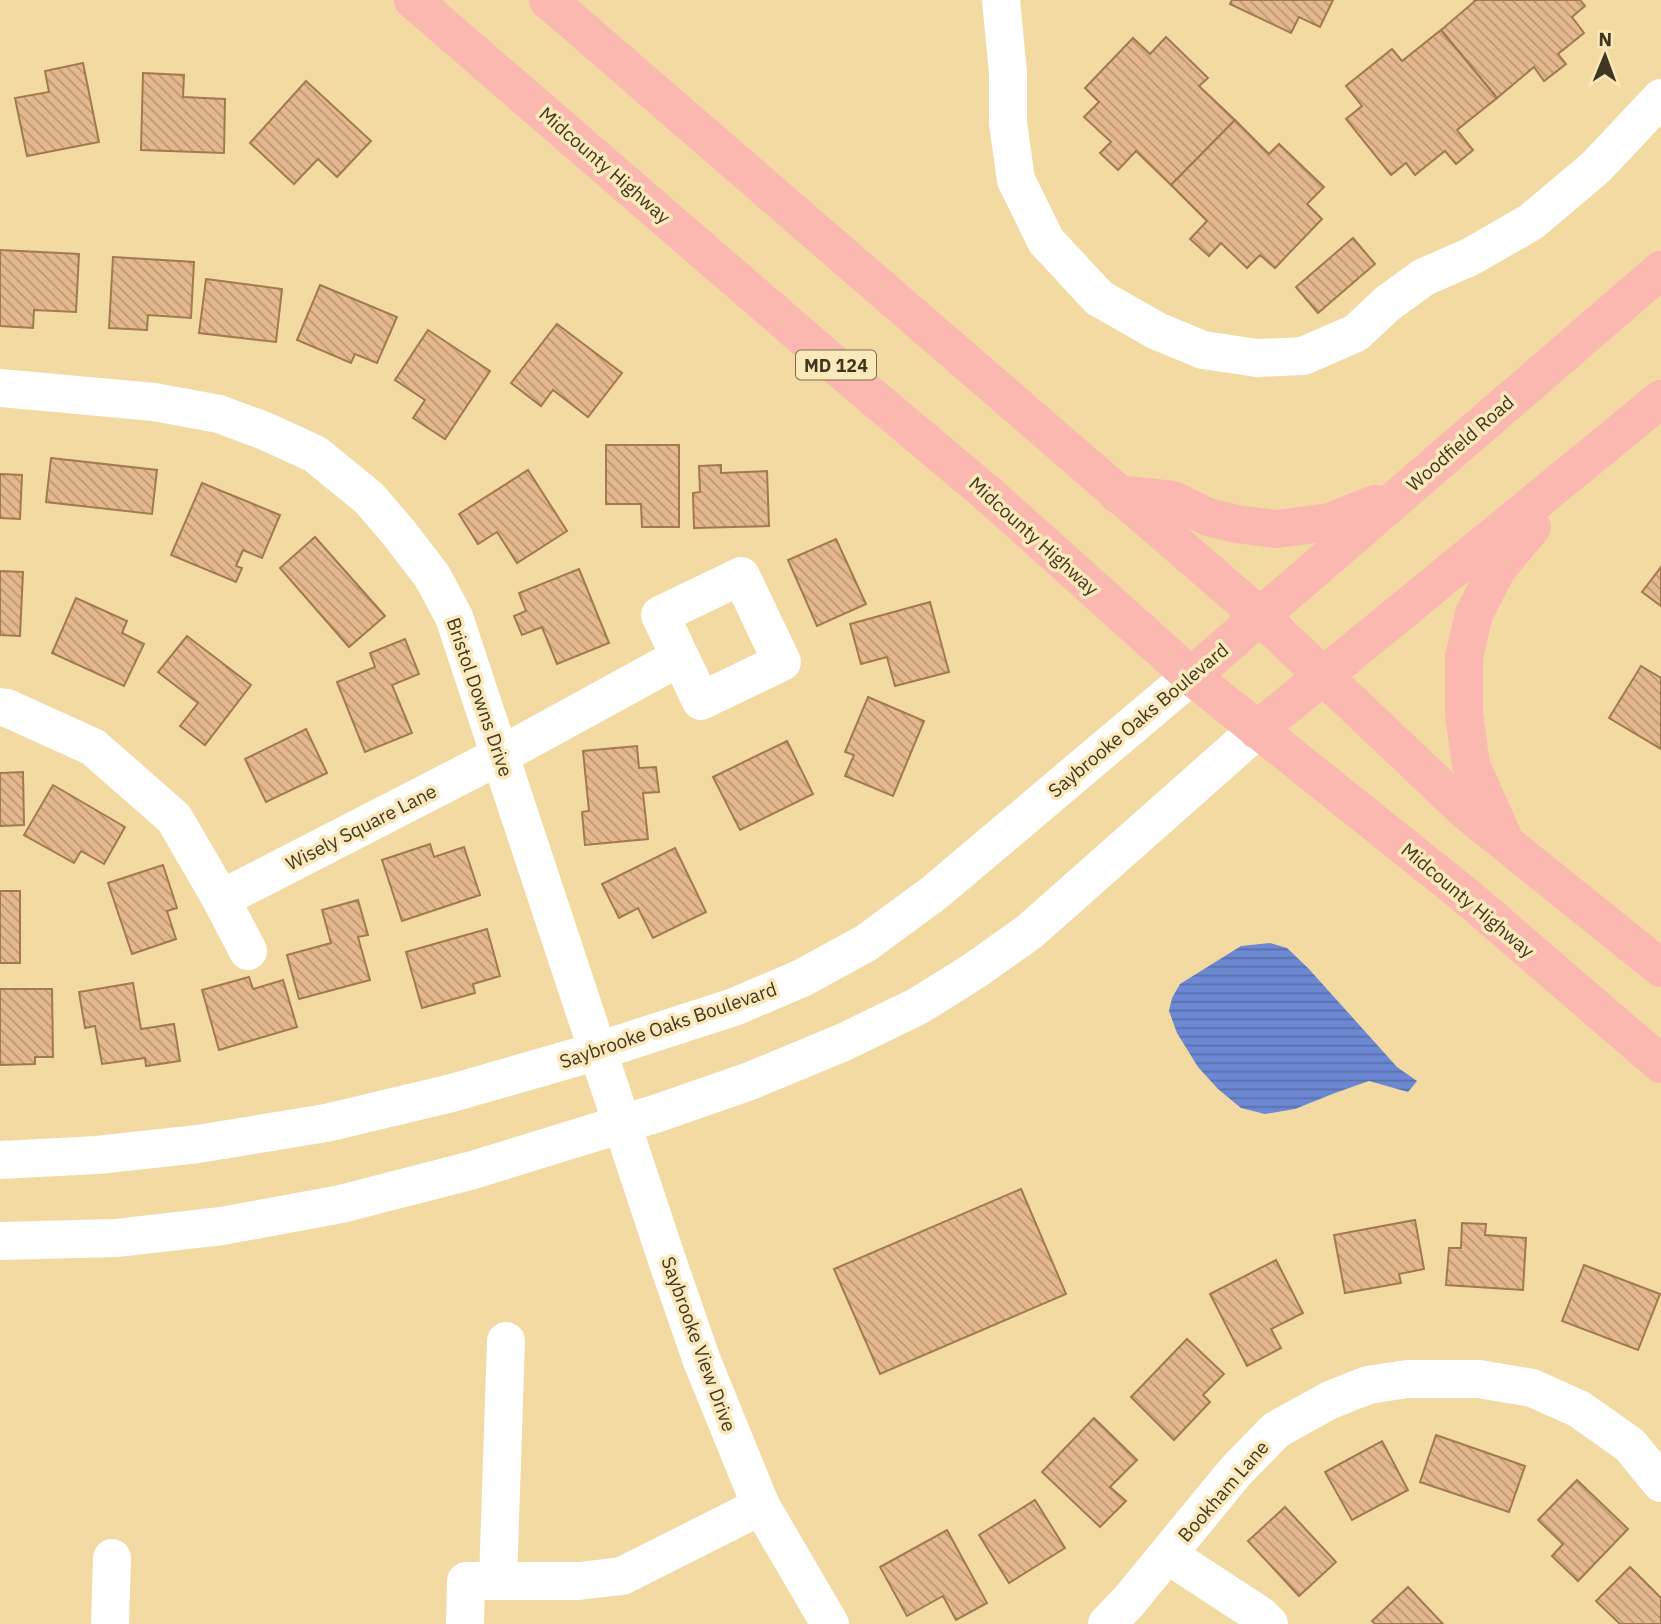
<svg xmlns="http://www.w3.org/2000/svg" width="1661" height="1624" font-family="'IBM Plex Sans',sans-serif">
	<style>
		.water { fill: url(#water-rules) }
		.building { fill: url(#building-back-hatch); stroke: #a27a4f; stroke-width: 2 }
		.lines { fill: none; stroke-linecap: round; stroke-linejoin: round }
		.minor { stroke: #fff; stroke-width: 38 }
		.major { stroke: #fab8b1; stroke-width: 38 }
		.labels { text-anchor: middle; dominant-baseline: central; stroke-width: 7; stroke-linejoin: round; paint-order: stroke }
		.shield { fill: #fbe8bb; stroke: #796c4e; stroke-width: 2 }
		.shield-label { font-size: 18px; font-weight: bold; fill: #413720 }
		.street-label { font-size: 19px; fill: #413720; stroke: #fbe8bb }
	</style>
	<defs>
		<pattern id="water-rules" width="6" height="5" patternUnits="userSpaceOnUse" patternTransform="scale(1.75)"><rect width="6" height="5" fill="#6c88d2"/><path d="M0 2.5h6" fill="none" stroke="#5a70aa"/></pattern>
		<pattern id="building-back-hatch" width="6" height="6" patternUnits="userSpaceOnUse" patternTransform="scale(1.75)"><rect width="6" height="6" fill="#e5b98d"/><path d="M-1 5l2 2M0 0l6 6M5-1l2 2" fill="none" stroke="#bb9773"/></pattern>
	</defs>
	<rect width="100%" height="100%" fill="#f2daa2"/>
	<polygon class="water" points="1270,943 1287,948 1308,968 1397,1067 1417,1081 1408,1092 1369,1081 1335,1093 1295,1109 1265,1114 1241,1108 1218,1089 1198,1067 1177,1033 1169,1011 1172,998 1180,984 1241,946"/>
	<g class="building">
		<polygon points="1232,0 1333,0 1320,27 1299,17 1291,33 1230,4"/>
		<polygon points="1474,0 1580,0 1585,6 1572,17 1584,33 1558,54 1566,64 1544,81 1534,67 1497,98 1441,30 1475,1"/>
		<polygon points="1441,30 1497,98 1457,130 1473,150 1456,164 1445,151 1415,175 1406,163 1391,175 1346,119 1362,106 1346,86 1392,49 1402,61"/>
		<polygon points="1166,37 1208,78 1199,86 1235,120 1171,185 1136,151 1118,170 1100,153 1111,142 1084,117 1099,102 1085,88 1133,38 1150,54"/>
		<polygon points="83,63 99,142 27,156 15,98 49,92 45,71"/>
		<polygon points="143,73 184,75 183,97 225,99 224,153 141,150"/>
		<polygon points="306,81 371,141 337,177 318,159 294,184 250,143"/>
		<polygon points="1235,120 1269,154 1279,144 1324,187 1307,204 1322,219 1275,268 1260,255 1247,268 1221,243 1209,256 1190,239 1207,221 1171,185"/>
		<polygon points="1353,238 1375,264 1318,313 1296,287"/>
		<polygon points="0,250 79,254 76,312 34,310 33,328 0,326"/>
		<polygon points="113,257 194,262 191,318 148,315 147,330 109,328"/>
		<polygon points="206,279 282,289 276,342 199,333"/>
		<polygon points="320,285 397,317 377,363 355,354 351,363 297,340"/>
		<polygon points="557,324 622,373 588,417 553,390 541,406 511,383"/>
		<polygon points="428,330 490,371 445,439 413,418 425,400 395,380"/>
		<polygon points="606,445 679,445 679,527 642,527 641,504 606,504"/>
		<polygon points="51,458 157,470 152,514 46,502"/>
		<polygon points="721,465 721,473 767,471 769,526 694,528 693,493 700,492 699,466"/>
		<polygon points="528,470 567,531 517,563 497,532 478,544 459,514"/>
		<polygon points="0,474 22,475 20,519 0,518"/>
		<polygon points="202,483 280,515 262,558 243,550 236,566 242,568 236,582 171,555"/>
		<polygon points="315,537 385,616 349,647 280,568"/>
		<polygon points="836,539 866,604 817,626 788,560"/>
		<polygon points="1661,567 1661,606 1642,592"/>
		<polygon points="579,569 609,643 557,664 542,627 522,635 514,616 526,611 519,593"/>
		<polygon points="0,571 23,572 20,636 0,635"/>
		<polygon points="76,598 127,621 122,633 144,644 124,686 52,653"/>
		<polygon points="930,602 949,672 895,686 887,657 861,664 850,624"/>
		<polygon points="187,636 251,685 205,745 180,726 198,703 158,672"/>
		<polygon points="405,639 419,674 392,685 412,733 365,752 337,682 375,667 370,653"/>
		<polygon points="1641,666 1661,678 1661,749 1609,718"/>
		<polygon points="868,697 924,721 893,796 845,776 854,755 845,752"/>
		<polygon points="306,729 327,773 266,802 245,759"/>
		<polygon points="787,741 813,794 740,830 713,777"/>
		<polygon points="637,746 639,768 656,767 659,792 643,793 648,839 585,845 582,812 589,811 583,751"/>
		<polygon points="23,772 24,825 0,826 0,773"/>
		<polygon points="53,785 125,827 104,864 81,851 74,863 24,835"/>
		<polygon points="430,844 434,857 464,847 480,895 402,921 382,860"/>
		<polygon points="675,848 706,912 653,938 638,908 619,918 602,884"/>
		<polygon points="163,865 177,908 167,911 176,939 132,954 108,883"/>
		<rect x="0" y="891" width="20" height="72"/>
		<polygon points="358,900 368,935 358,937 370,980 299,999 287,955 331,943 322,910"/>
		<polygon points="487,929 500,976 473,984 475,993 422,1008 406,952"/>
		<polygon points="249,977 253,989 283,980 297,1027 219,1050 202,990"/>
		<polygon points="133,983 141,1029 174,1024 180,1061 146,1066 145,1058 102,1064 95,1026 85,1028 79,992"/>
		<polygon points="0,989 52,989 53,1057 35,1057 35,1064 0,1065"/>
		<polygon points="1021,1189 1066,1294 880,1374 834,1269"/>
		<polygon points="1415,1220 1424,1269 1399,1274 1401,1283 1345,1293 1334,1235"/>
		<polygon points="1462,1223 1486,1224 1485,1235 1526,1238 1523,1290 1446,1285 1449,1248 1461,1248"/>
		<polygon points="1276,1260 1303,1313 1271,1329 1281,1348 1247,1366 1210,1294"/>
		<polygon points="1584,1265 1660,1294 1638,1350 1562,1321"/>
		<polygon points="1187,1339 1224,1374 1203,1395 1210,1402 1174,1440 1131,1397"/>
		<polygon points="1094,1418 1137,1460 1110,1487 1126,1501 1100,1527 1042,1472"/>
		<polygon points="1436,1435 1525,1466 1509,1512 1420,1482"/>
		<polygon points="1382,1441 1408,1490 1352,1520 1325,1472"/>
		<polygon points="1577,1480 1628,1529 1578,1581 1552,1556 1563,1544 1538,1520"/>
		<polygon points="1035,1500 1065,1548 1009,1583 979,1535"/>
		<polygon points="1285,1507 1336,1562 1299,1596 1248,1541"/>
		<polygon points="947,1530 987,1603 956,1620 943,1596 907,1616 880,1567"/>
		<polygon points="1630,1567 1661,1598 1661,1624 1620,1624 1596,1601"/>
		<polygon points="1408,1587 1443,1624 1375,1624 1372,1621"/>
	</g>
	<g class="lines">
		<g class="minor">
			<polyline points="1001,0 1008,73 1008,123 1016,180 1046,241 1099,298 1157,331 1203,350 1257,358 1303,356 1356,333 1388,303 1424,277 1470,257 1531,222 1596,167 1661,98"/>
			<polyline points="0,388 154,402 219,414 265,431 315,454 369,498 399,533 432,576 454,617 666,1257 702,1361 761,1506 830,1624"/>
			<polyline points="0,707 7,708 93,747 174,818 221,899 248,951"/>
			<polyline points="221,899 501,755 680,657 660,615 741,576 782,662 701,701 680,657"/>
			<polyline points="0,1160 97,1155 198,1144 326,1123 452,1093 598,1051 734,1007 802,978 866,943 934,893 1191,676"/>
			<polyline points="0,1241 116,1238 222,1226 341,1204 473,1170 658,1113 750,1081 844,1042 918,1006 974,971 1029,932 1257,730"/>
			<polyline points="1168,1555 1261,1616 1269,1624"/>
			<polyline points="498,1581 506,1341"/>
			<polyline points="110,1624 112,1558"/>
			<polyline points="465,1624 466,1581 579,1581 622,1576 761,1506"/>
			<polyline points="1107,1624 1129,1601 1235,1472 1276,1430 1330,1400 1368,1385 1407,1379 1479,1379 1532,1388 1579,1409 1630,1445 1661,1483"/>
		</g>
		<g class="major">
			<polyline points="413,0 863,389 987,493 1191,676 1466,896 1661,1064"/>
			<polyline points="548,0 1260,616 1467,812 1661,968"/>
			<polyline points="1117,494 1173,500 1208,517 1236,524 1277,529 1330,522 1375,504"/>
			<polyline points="1191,676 1661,270"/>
			<polyline points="1257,730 1661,399"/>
			<polyline points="1504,839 1471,765 1464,714 1464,657 1474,614 1497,569 1532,527"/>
		</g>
	</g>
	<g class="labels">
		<rect class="shield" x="796" y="350.5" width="80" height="29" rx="5"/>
		<g class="shield-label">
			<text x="836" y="365">MD 124</text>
		</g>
		<g class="street-label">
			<text transform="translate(605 165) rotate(41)">Midcounty Highway</text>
			<text transform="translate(1460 443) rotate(-41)">Woodfield Road</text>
			<text transform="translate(1034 536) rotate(42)">Midcounty Highway</text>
			<text transform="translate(480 697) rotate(71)">Bristol Downs Drive</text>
			<text transform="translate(1138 720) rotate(-40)">Saybrooke Oaks Boulevard</text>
			<text transform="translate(361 827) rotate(-27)">Wisely Square Lane</text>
			<text transform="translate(1468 900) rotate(40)">Midcounty Highway</text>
			<text transform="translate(668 1025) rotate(-19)">Saybrooke Oaks Boulevard</text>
			<text transform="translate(699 1344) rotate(70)">Saybrooke View Drive</text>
			<text transform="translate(1223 1491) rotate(-49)">Bookham Lane</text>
		</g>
	</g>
	<g transform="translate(1605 56) rotate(1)" stroke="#fbe8bb" stroke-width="5" paint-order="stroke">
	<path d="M0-5L12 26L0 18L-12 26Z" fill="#413720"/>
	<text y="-10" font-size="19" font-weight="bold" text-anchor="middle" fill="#413720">N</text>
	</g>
</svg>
